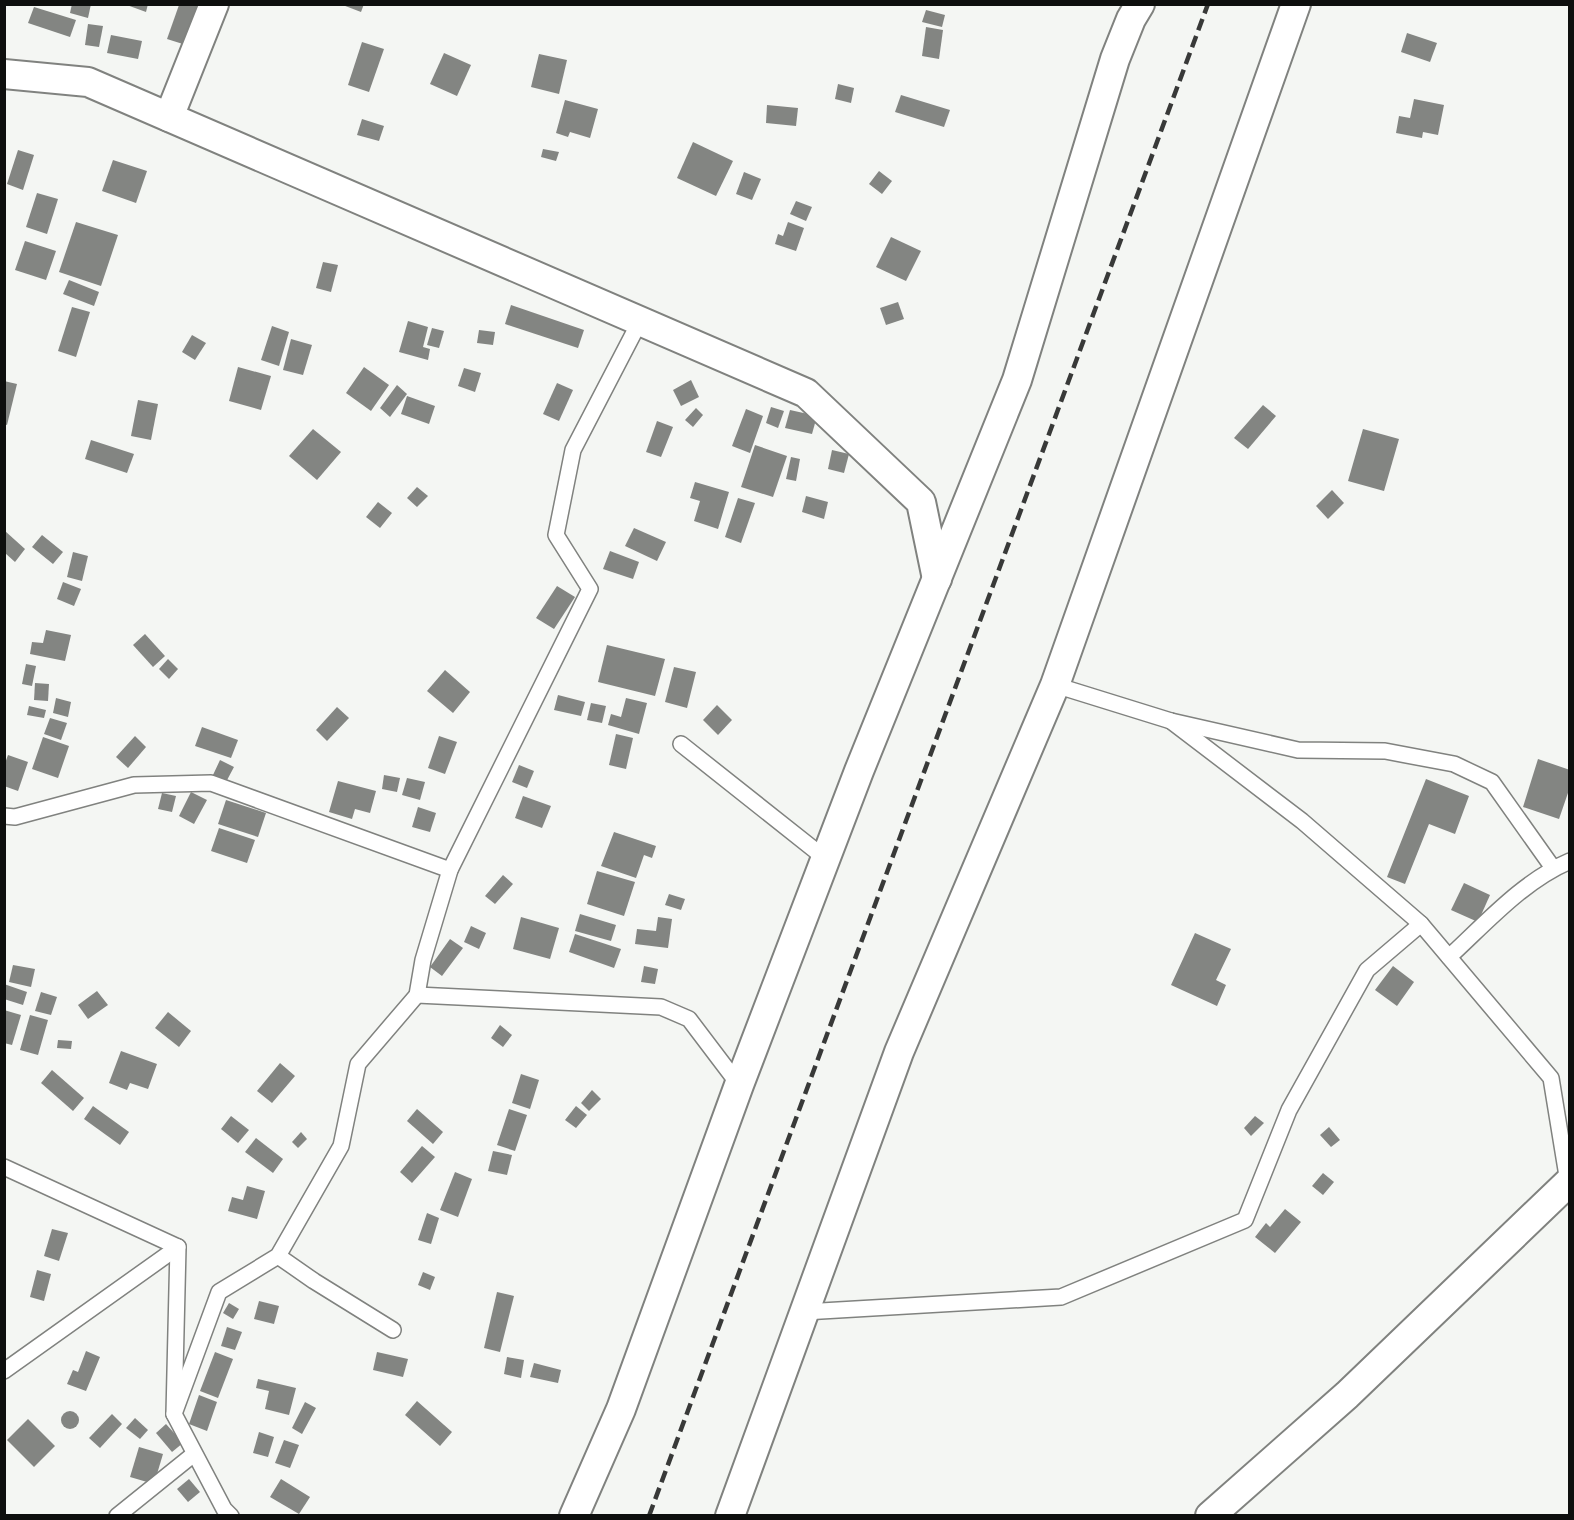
<svg xmlns="http://www.w3.org/2000/svg" width="1574" height="1520" font-family="'Public Sans',sans-serif">
	<style>
		.building { fill: #838582 }
		.lines { fill: none; stroke-linecap: round; stroke-linejoin: round }
		.lane-casing { stroke: #80827f; stroke-width: 18 }
		.street-casing { stroke: #80827f; stroke-width: 32 }
		.lane { stroke: #fff; stroke-width: 15 }
		.street { stroke: #fff; stroke-width: 28 }
		.rail { stroke: #383938; stroke-width: 4.5; stroke-dasharray: 12 6; stroke-linecap: butt }
	</style>
	<rect width="100%" height="100%" fill="#f4f6f3"/>
	<g class="building">
		<polygon points="72,4 91,4 88,18 70,13"/>
		<polygon points="124,4 148,4 146,12"/>
		<polygon points="340,4 364,4 361,12"/>
		<polygon points="179,5 200,5 186,45 167,39"/>
		<polygon points="34,7 76,20 70,37 28,23"/>
		<polygon points="926,10 945,15 942,27 922,22"/>
		<polygon points="88,24 103,26 99,47 85,45"/>
		<polygon points="926,27 943,30 939,59 922,56"/>
		<polygon points="1407,33 1437,43 1430,62 1401,52"/>
		<polygon points="111,35 142,41 138,59 107,53"/>
		<polygon points="362,42 384,49 369,92 348,85"/>
		<polygon points="444,53 471,65 457,96 430,84"/>
		<polygon points="539,54 567,60 559,94 531,87"/>
		<polygon points="838,84 854,88 851,103 835,99"/>
		<polygon points="901,95 950,110 944,127 895,112"/>
		<polygon points="1414,99 1444,105 1438,135 1423,132 1422,138 1396,133 1399,116 1410,118"/>
		<polygon points="565,100 598,109 590,138 570,132 568,137 556,133"/>
		<polygon points="767,105 798,108 796,126 766,123"/>
		<polygon points="362,119 384,126 379,141 357,135"/>
		<polygon points="693,142 733,161 716,196 677,178"/>
		<polygon points="543,149 559,152 556,161 541,157"/>
		<polygon points="18,150 34,155 23,190 7,184"/>
		<polygon points="113,160 147,171 136,203 102,191"/>
		<polygon points="879,171 892,181 882,194 869,184"/>
		<polygon points="744,172 761,179 752,200 736,194"/>
		<polygon points="37,193 58,199 47,234 26,227"/>
		<polygon points="796,201 812,207 806,221 790,214"/>
		<polygon points="76,222 118,235 101,286 59,272"/>
		<polygon points="788,222 804,228 796,251 775,244 778,234 783,236"/>
		<polygon points="891,237 921,251 906,281 876,267"/>
		<polygon points="25,241 56,251 46,280 15,270"/>
		<polygon points="323,262 338,265 331,292 316,288"/>
		<polygon points="69,280 99,292 94,306 63,294"/>
		<polygon points="898,302 904,319 886,325 880,308"/>
		<polygon points="511,305 584,330 578,348 505,324"/>
		<polygon points="72,307 90,312 76,357 58,351"/>
		<polygon points="408,321 428,327 423,347 430,349 428,360 399,352"/>
		<polygon points="272,326 289,332 279,366 261,360"/>
		<polygon points="432,328 444,331 439,348 427,345"/>
		<polygon points="479,330 495,332 493,345 477,343"/>
		<polygon points="192,335 206,343 195,360 182,352"/>
		<polygon points="291,339 312,345 303,375 283,370"/>
		<polygon points="238,367 271,376 261,410 229,401"/>
		<polygon points="364,367 389,385 371,411 346,393"/>
		<polygon points="464,368 481,373 475,392 458,386"/>
		<polygon points="691,380 699,397 681,406 673,390"/>
		<polygon points="4,381 17,384 7,425 4,424"/>
		<polygon points="557,383 573,390 559,421 543,414"/>
		<polygon points="397,385 407,394 390,417 380,408"/>
		<polygon points="407,396 435,406 429,424 401,414"/>
		<polygon points="138,400 158,404 151,440 131,436"/>
		<polygon points="1263,405 1276,416 1248,449 1234,438"/>
		<polygon points="771,407 784,411 778,428 766,423"/>
		<polygon points="696,408 703,415 693,427 685,420"/>
		<polygon points="746,409 763,416 750,453 732,446"/>
		<polygon points="790,410 817,416 812,434 785,428"/>
		<polygon points="657,421 673,427 661,457 646,452"/>
		<polygon points="313,429 341,452 317,480 289,456"/>
		<polygon points="1363,429 1399,439 1384,491 1348,481"/>
		<polygon points="91,440 134,454 127,473 85,459"/>
		<polygon points="755,445 787,456 773,497 741,487"/>
		<polygon points="832,450 849,454 844,473 828,469"/>
		<polygon points="791,457 800,459 796,481 786,479"/>
		<polygon points="695,482 729,492 718,529 694,521 700,501 690,498"/>
		<polygon points="417,487 428,496 417,507 407,498"/>
		<polygon points="1332,490 1344,503 1328,519 1316,506"/>
		<polygon points="806,496 828,502 824,519 802,512"/>
		<polygon points="738,498 755,503 741,543 725,537"/>
		<polygon points="378,502 392,513 380,528 366,517"/>
		<polygon points="634,528 666,542 657,561 625,546"/>
		<polygon points="5,531 25,549 15,562 5,553"/>
		<polygon points="42,535 63,552 53,564 32,547"/>
		<polygon points="610,551 639,562 633,579 603,569"/>
		<polygon points="73,552 88,556 82,581 67,577"/>
		<polygon points="63,582 81,589 74,606 57,599"/>
		<polygon points="557,586 575,597 554,629 536,618"/>
		<polygon points="46,630 71,635 65,661 30,654 32,642 43,643"/>
		<polygon points="145,634 165,656 153,667 133,645"/>
		<polygon points="607,645 665,659 655,696 598,682"/>
		<polygon points="168,659 178,669 169,679 159,669"/>
		<polygon points="26,664 36,666 32,686 22,684"/>
		<polygon points="674,667 696,672 687,708 665,702"/>
		<polygon points="445,670 470,692 453,713 427,691"/>
		<polygon points="35,683 49,684 48,701 34,700"/>
		<polygon points="558,695 585,702 581,716 554,710"/>
		<polygon points="56,698 71,702 68,717 53,713"/>
		<polygon points="626,698 647,703 639,734 608,725 611,714 621,717"/>
		<polygon points="591,703 606,706 602,723 587,720"/>
		<polygon points="717,705 732,720 718,735 703,720"/>
		<polygon points="29,706 46,710 44,718 27,715"/>
		<polygon points="337,707 349,718 327,741 316,730"/>
		<polygon points="50,718 67,723 61,740 44,734"/>
		<polygon points="202,727 238,740 231,758 195,746"/>
		<polygon points="616,734 633,738 626,769 609,765"/>
		<polygon points="135,736 146,747 128,768 116,757"/>
		<polygon points="439,736 457,742 445,774 428,768"/>
		<polygon points="43,737 69,746 58,778 32,769"/>
		<polygon points="8,755 28,762 18,791 4,786 4,766"/>
		<polygon points="1538,759 1570,770 1570,787 1559,819 1523,807"/>
		<polygon points="220,760 234,767 226,782 213,775"/>
		<polygon points="519,765 534,771 527,788 512,782"/>
		<polygon points="384,775 400,778 397,792 382,789"/>
		<polygon points="407,778 425,782 420,800 402,795"/>
		<polygon points="1426,779 1469,796 1455,834 1429,824 1405,884 1387,877"/>
		<polygon points="338,781 376,791 370,813 355,809 352,819 329,812"/>
		<polygon points="191,792 207,800 194,824 179,816"/>
		<polygon points="162,793 176,796 172,812 158,809"/>
		<polygon points="523,796 551,806 542,828 515,818"/>
		<polygon points="226,800 266,813 258,837 218,824"/>
		<polygon points="418,807 436,813 430,832 412,827"/>
		<polygon points="219,828 255,840 247,863 211,851"/>
		<polygon points="614,832 656,846 652,858 644,855 636,878 601,866"/>
		<polygon points="597,871 635,882 624,916 587,904"/>
		<polygon points="503,875 513,884 495,904 485,896"/>
		<polygon points="1464,883 1490,895 1478,922 1451,910"/>
		<polygon points="669,894 685,899 681,910 665,905"/>
		<polygon points="580,914 616,925 611,941 575,931"/>
		<polygon points="521,917 559,928 550,959 513,949"/>
		<polygon points="658,917 672,919 668,948 635,944 637,929 656,931"/>
		<polygon points="471,926 486,933 479,949 464,942"/>
		<polygon points="1195,933 1231,949 1216,980 1226,985 1217,1006 1171,985"/>
		<polygon points="575,934 621,949 614,968 569,952"/>
		<polygon points="450,939 463,948 442,976 430,967"/>
		<polygon points="13,965 35,969 31,987 9,982"/>
		<polygon points="644,966 658,969 655,984 641,982"/>
		<polygon points="1393,966 1414,982 1397,1006 1375,990"/>
		<polygon points="4,984 27,992 23,1005 4,999"/>
		<polygon points="97,991 108,1005 88,1019 78,1005"/>
		<polygon points="41,992 57,997 51,1015 35,1011"/>
		<polygon points="4,1010 21,1015 12,1045 4,1043"/>
		<polygon points="168,1012 191,1031 179,1047 155,1028"/>
		<polygon points="30,1015 48,1020 38,1055 20,1050"/>
		<polygon points="500,1025 512,1035 503,1047 491,1038"/>
		<polygon points="58,1040 72,1041 71,1049 57,1048"/>
		<polygon points="121,1051 157,1064 148,1089 130,1083 127,1090 109,1083"/>
		<polygon points="280,1063 295,1076 272,1103 257,1091"/>
		<polygon points="52,1070 84,1098 73,1111 41,1083"/>
		<polygon points="521,1074 539,1080 530,1109 512,1103"/>
		<polygon points="592,1090 601,1099 589,1111 581,1103"/>
		<polygon points="93,1106 129,1132 120,1145 84,1119"/>
		<polygon points="576,1106 587,1115 576,1128 565,1120"/>
		<polygon points="417,1109 443,1132 433,1144 407,1121"/>
		<polygon points="509,1109 527,1115 515,1151 497,1145"/>
		<polygon points="231,1116 249,1130 238,1143 221,1129"/>
		<polygon points="1255,1116 1264,1123 1251,1136 1244,1128"/>
		<polygon points="1329,1127 1340,1140 1331,1147 1320,1135"/>
		<polygon points="301,1132 307,1139 298,1148 292,1142"/>
		<polygon points="256,1138 283,1159 273,1173 245,1152"/>
		<polygon points="422,1146 435,1157 412,1183 400,1172"/>
		<polygon points="493,1151 512,1155 507,1175 488,1171"/>
		<polygon points="455,1172 472,1179 458,1217 440,1210"/>
		<polygon points="1323,1173 1334,1182 1323,1195 1312,1186"/>
		<polygon points="247,1186 265,1191 257,1219 228,1211 232,1197 243,1200"/>
		<polygon points="1285,1209 1301,1222 1275,1253 1255,1237 1266,1223 1270,1227"/>
		<polygon points="427,1213 439,1218 431,1244 418,1240"/>
		<polygon points="52,1229 68,1233 59,1261 44,1256"/>
		<polygon points="37,1270 51,1274 44,1301 30,1297"/>
		<polygon points="423,1272 435,1277 430,1290 418,1285"/>
		<polygon points="497,1292 514,1296 500,1352 484,1348"/>
		<polygon points="259,1301 279,1306 274,1324 254,1319"/>
		<polygon points="229,1303 239,1309 233,1319 223,1313"/>
		<polygon points="227,1327 242,1332 235,1350 221,1346"/>
		<polygon points="86,1351 100,1357 86,1391 67,1384 73,1370 78,1372"/>
		<polygon points="215,1352 233,1359 218,1398 200,1391"/>
		<polygon points="377,1352 408,1359 403,1377 373,1370"/>
		<polygon points="507,1357 524,1360 521,1378 504,1374"/>
		<polygon points="534,1363 561,1370 558,1383 530,1377"/>
		<polygon points="258,1379 296,1388 289,1415 265,1409 269,1391 256,1388"/>
		<polygon points="199,1395 217,1402 207,1431 189,1424"/>
		<polygon points="417,1401 452,1432 440,1446 405,1415"/>
		<polygon points="305,1402 316,1408 302,1434 292,1428"/>
		<circle cx="70" cy="1420" r="9"/>
		<polygon points="112,1414 122,1424 100,1448 89,1438"/>
		<polygon points="135,1418 148,1430 140,1439 126,1428"/>
		<polygon points="28,1419 55,1446 34,1467 7,1440"/>
		<polygon points="166,1424 183,1443 172,1452 156,1433"/>
		<polygon points="259,1432 274,1437 268,1457 253,1453"/>
		<polygon points="284,1440 299,1445 290,1468 275,1463"/>
		<polygon points="139,1447 163,1454 154,1484 130,1477"/>
		<polygon points="189,1479 200,1492 188,1502 177,1489"/>
		<polygon points="281,1479 310,1497 299,1514 270,1497"/>
	</g>
	<g class="lines">
		<defs>
			<g id="lane">
				<polyline points="1055,685 1171,721 1298,750 1385,751 1454,764 1492,782 1553,868"/>
				<polyline points="1171,721 1302,821 1421,924 1551,1078 1568,1182"/>
				<polyline points="681,744 826,859"/>
				<polyline points="4,816 15,817 134,785 211,783 450,870"/>
				<path d="M1449,957C1486,923 1523,881 1570,861"/>
				<polyline points="417,995 661,1007 689,1019 739,1085"/>
				<polyline points="4,1167 178,1247 174,1414 224,1509 231,1516"/>
				<polyline points="278,1256 314,1281 393,1330"/>
				<polyline points="804,1312 1061,1297 1245,1220 1289,1110 1367,970 1421,924"/>
				<polyline points="4,1371 178,1247"/>
				<polyline points="174,1414 219,1292 278,1256 341,1146 358,1064 417,995 423,960 450,870 590,589 556,535 573,450 640,321"/>
				<polyline points="117,1516 194,1454"/>
			</g>
			<g id="street">
				<polyline points="4,74 88,82 806,393 921,502 937,579"/>
				<polyline points="169,117 214,4"/>
				<polyline points="574,1516 621,1409 739,1085 859,771 1017,380 1115,59 1131,19 1140,4"/>
				<polyline points="730,1516 899,1052 1055,685 1296,4"/>
				<polyline points="1210,1516 1347,1395 1570,1181"/>
			</g>
		</defs>
		<use href="#lane" class="lane-casing"/>
		<use href="#street" class="street-casing"/>
		<use href="#lane" class="lane"/>
		<use href="#street" class="street"/>
		<polyline class="rail" points="649,1516 1208,4"/>
	</g>
	<rect width="1574" height="1520" fill="none" stroke="#0e0f0e" stroke-width="12"/>
</svg>
